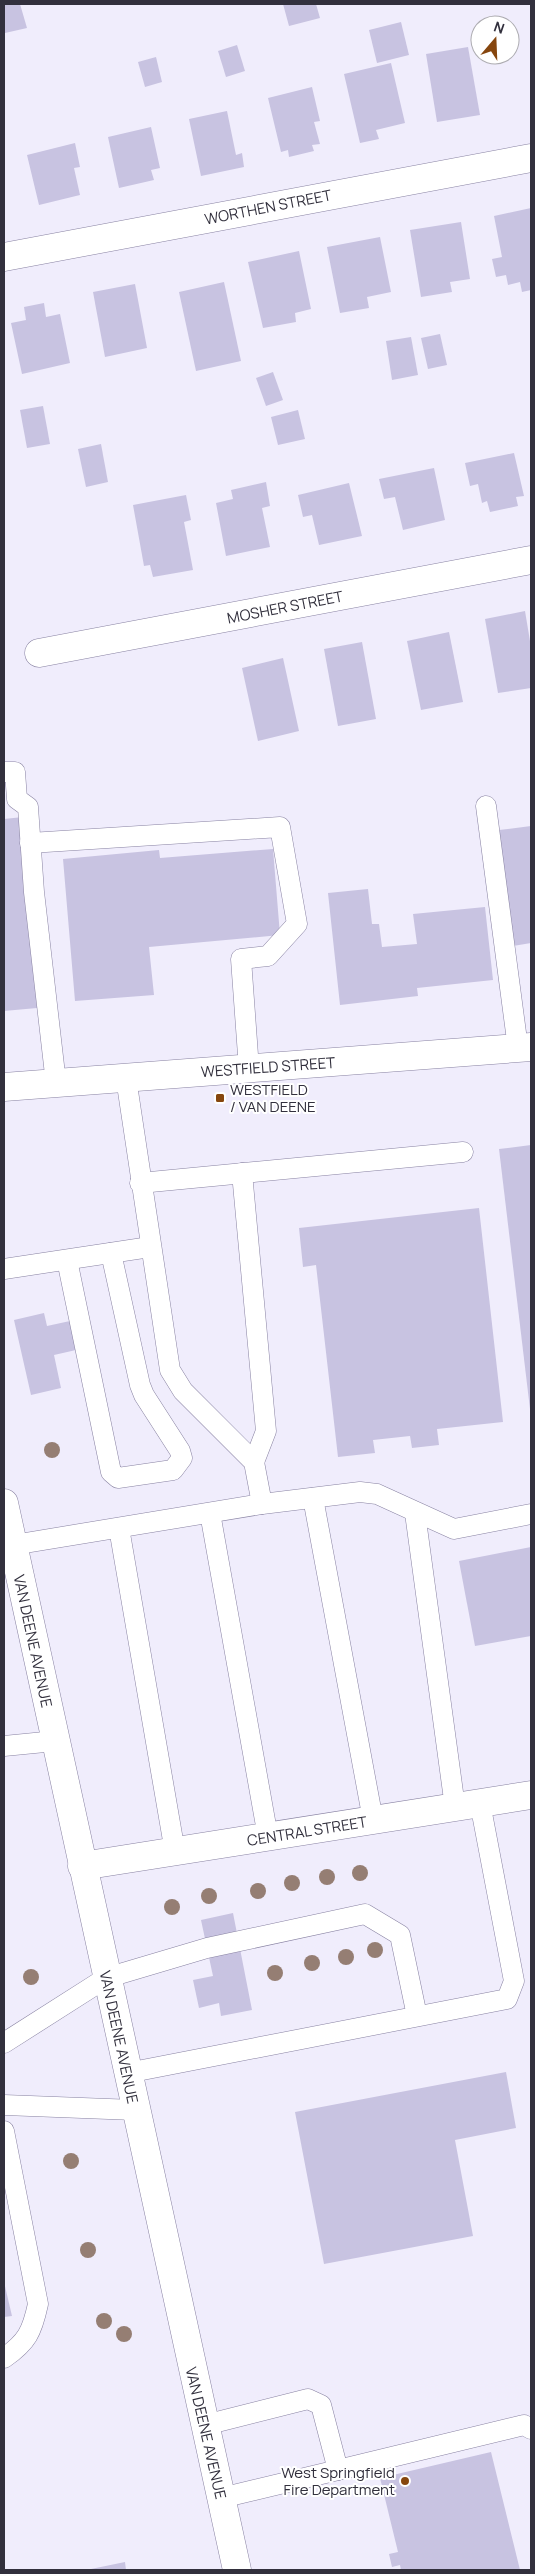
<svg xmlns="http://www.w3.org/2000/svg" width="535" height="2574" font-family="Manrope,sans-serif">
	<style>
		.building { fill: #c8c3e1 }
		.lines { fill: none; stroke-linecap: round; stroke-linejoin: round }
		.lane-casing { stroke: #8882a2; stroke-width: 21 }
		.street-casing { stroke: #8882a2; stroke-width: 29 }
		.primary-casing { stroke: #8882a2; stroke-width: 29 }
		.lane { stroke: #fff; stroke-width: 20 }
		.street { stroke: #fff; stroke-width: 28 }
		.primary { stroke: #fff; stroke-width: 28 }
		.tree { fill: #957e73 }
		.poi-dot { fill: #86460e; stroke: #fff; stroke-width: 2 }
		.labels { text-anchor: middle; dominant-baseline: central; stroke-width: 4; stroke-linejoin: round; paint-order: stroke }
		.street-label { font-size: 15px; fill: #32303d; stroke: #fff }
		.poi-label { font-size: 15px; fill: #32303d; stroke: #fff; text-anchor: start }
	</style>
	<rect width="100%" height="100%" fill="#f0edfc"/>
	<g class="building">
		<polygon points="4,4 20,4 27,28 5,33"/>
		<polygon points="283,4 316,4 320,18 289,26"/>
		<polygon points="401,22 409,55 377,63 369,30"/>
		<polygon points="237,45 245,71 226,77 218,51"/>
		<polygon points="468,47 480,115 437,122 426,54"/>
		<polygon points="156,57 162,82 145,87 138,62"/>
		<polygon points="391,63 405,123 376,130 379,139 360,143 344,74"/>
		<polygon points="312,87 320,121 314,122 320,144 312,145 314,151 289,157 288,150 281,152 268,98"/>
		<polygon points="227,111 236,155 242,153 244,167 201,176 189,119"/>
		<polygon points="151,127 160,168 151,170 154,180 119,188 108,137"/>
		<polygon points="75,143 80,167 74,168 80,195 39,205 27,155"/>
		<polygon points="531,208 531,290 522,292 520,282 508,285 506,275 496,277 492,259 502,257 494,216"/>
		<polygon points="461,222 470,279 450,282 452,292 421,297 410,230"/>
		<polygon points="380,237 391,292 367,297 369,308 340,313 327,247"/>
		<polygon points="299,251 311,309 295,313 296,322 263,328 248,262"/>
		<polygon points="224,282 241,361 196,371 179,292"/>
		<polygon points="135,284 147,348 105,357 93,292"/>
		<polygon points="44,303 46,317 60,314 70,363 22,374 11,323 26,320 24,307"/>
		<polygon points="440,334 447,365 428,369 421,338"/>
		<polygon points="411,337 418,375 392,380 386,341"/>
		<polygon points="273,372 283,400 266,406 256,378"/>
		<polygon points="43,406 50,444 27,448 20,410"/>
		<polygon points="298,410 305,439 278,445 271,417"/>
		<polygon points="101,444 108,482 86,487 78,449"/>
		<polygon points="514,453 524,496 516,497 518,506 490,512 487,501 482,503 478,484 470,486 465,463"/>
		<polygon points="434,468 445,520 403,530 395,497 384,499 379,479"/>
		<polygon points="266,482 270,506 262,508 270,547 226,556 216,503 233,499 231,490"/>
		<polygon points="349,483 362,536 319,545 312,515 303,517 298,495"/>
		<polygon points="186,495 191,520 184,522 193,570 153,577 150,565 144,566 133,505"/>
		<polygon points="525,611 531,647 531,688 498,693 485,619"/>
		<polygon points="449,632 463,702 421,710 407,641"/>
		<polygon points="362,642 376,719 338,726 324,649"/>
		<polygon points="283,658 299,731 258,741 242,668"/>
		<polygon points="23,817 37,1008 4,1011 4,819"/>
		<polygon points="531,826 531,943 513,946 499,830"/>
		<polygon points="273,849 280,935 149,947 154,995 75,1001 63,859 159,850 160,858"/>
		<polygon points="368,889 372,924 379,924 382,947 417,944 413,914 485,907 493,980 417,988 418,996 340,1005 328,893"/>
		<polygon points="531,1145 531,1409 530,1409 499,1149"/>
		<polygon points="479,1208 503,1422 437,1429 439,1445 412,1448 410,1436 373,1440 375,1453 338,1457 316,1265 303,1267 299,1228"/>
		<polygon points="44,1313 47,1326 70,1321 76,1350 54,1355 61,1388 31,1395 14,1320"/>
		<polygon points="531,1547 531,1636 475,1646 459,1561"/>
		<polygon points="233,1913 252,2010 221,2016 219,2003 199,2008 193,1980 213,1976 201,1920"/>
		<polygon points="506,2072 516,2128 455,2140 473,2236 324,2264 295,2112"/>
		<polygon points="4,2282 12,2316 4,2317"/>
		<polygon points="491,2452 520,2570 401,2570 400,2565 392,2567 389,2554 398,2552 380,2478"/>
		<polygon points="125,2562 126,2570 91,2570 91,2569"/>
	</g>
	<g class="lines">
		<defs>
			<g id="lane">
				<polyline points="4,772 15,772 17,799 28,807 34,892 56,1083"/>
				<polyline points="486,806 518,1048"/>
				<polyline points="30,843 280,827 297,924 268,956 241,959 249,1069"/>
				<polyline points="242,1173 266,1431 254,1462"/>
				<polyline points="140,1183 463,1152"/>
				<polyline points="67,1260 111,1472 118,1478 173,1470 182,1458 180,1451 144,1395 140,1385 111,1253"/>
				<polyline points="4,1269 150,1247"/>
				<polyline points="313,1498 373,1820"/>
				<polyline points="262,1504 360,1492 377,1494 454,1529 531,1514"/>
				<polyline points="210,1513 268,1837"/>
				<polyline points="415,1513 455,1807"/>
				<polyline points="119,1528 175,1852"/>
				<polyline points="13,1545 262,1504 254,1462 183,1391 170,1370 126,1078"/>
				<polyline points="4,1746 55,1741"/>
				<polyline points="4,2043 106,1978 207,1948 365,1914 400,1935 417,2016"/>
				<polyline points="127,2073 507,1999 514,1981 480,1803"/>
				<polyline points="4,2105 135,2110"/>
				<path d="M4,2131L38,2304C32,2332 27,2342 4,2358"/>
				<polyline points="205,2425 308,2399 321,2405 338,2470 524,2425 531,2429"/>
				<polyline points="221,2498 338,2470"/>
			</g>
			<g id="street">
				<polyline points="4,257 531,158"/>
				<polyline points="39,653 531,560"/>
				<polyline points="4,1503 237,2570"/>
				<polyline points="82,1866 531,1795"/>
			</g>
			<polyline id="primary" points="4,1087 531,1047"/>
		</defs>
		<use href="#lane" class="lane-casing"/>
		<use href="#street" class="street-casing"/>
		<use href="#primary" class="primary-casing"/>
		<use href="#lane" class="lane"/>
		<use href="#street" class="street"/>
		<use href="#primary" class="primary"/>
	</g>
	<g class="tree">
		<circle cx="52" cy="1450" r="8"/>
		<circle cx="360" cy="1873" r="8"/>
		<circle cx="327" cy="1877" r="8"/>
		<circle cx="292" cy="1883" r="8"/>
		<circle cx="258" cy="1891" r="8"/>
		<circle cx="209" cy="1896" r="8"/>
		<circle cx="172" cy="1907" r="8"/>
		<circle cx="375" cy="1950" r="8"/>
		<circle cx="346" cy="1957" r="8"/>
		<circle cx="312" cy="1963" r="8"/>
		<circle cx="275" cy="1973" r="8"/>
		<circle cx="31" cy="1977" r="8"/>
		<circle cx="71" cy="2161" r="8"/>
		<circle cx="88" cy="2250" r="8"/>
		<circle cx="104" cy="2321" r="8"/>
		<circle cx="124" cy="2334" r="8"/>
	</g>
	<g class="poi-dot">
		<rect x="215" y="1093" width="10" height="10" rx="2.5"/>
		<circle cx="405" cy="2481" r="5"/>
	</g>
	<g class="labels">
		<g class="street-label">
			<text transform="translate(268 207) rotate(-11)">WORTHEN STREET</text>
			<text transform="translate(285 607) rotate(-11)">MOSHER STREET</text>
			<text transform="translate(268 1067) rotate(-4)">WESTFIELD STREET</text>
			<text transform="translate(33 1641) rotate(78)">VAN DEENE AVENUE</text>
			<text transform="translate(307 1831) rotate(-9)">CENTRAL STREET</text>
			<text transform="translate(119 2037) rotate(78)">VAN DEENE AVENUE</text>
			<text transform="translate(206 2433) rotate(77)">VAN DEENE AVENUE</text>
		</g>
		<g class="poi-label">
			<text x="230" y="1089">WESTFIELD<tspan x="230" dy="17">/ VAN DEENE</tspan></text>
			<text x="395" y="2472" text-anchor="end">West Springfield<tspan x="395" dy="17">Fire Department</tspan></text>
		</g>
	</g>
	<rect width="535" height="2574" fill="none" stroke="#32303d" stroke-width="10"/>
	<g transform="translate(495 40) rotate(19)"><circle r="24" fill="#ffffff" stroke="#adacb1"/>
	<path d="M0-4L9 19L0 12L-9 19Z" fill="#86460e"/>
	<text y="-8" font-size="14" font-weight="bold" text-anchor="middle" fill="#32303d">N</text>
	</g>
</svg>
